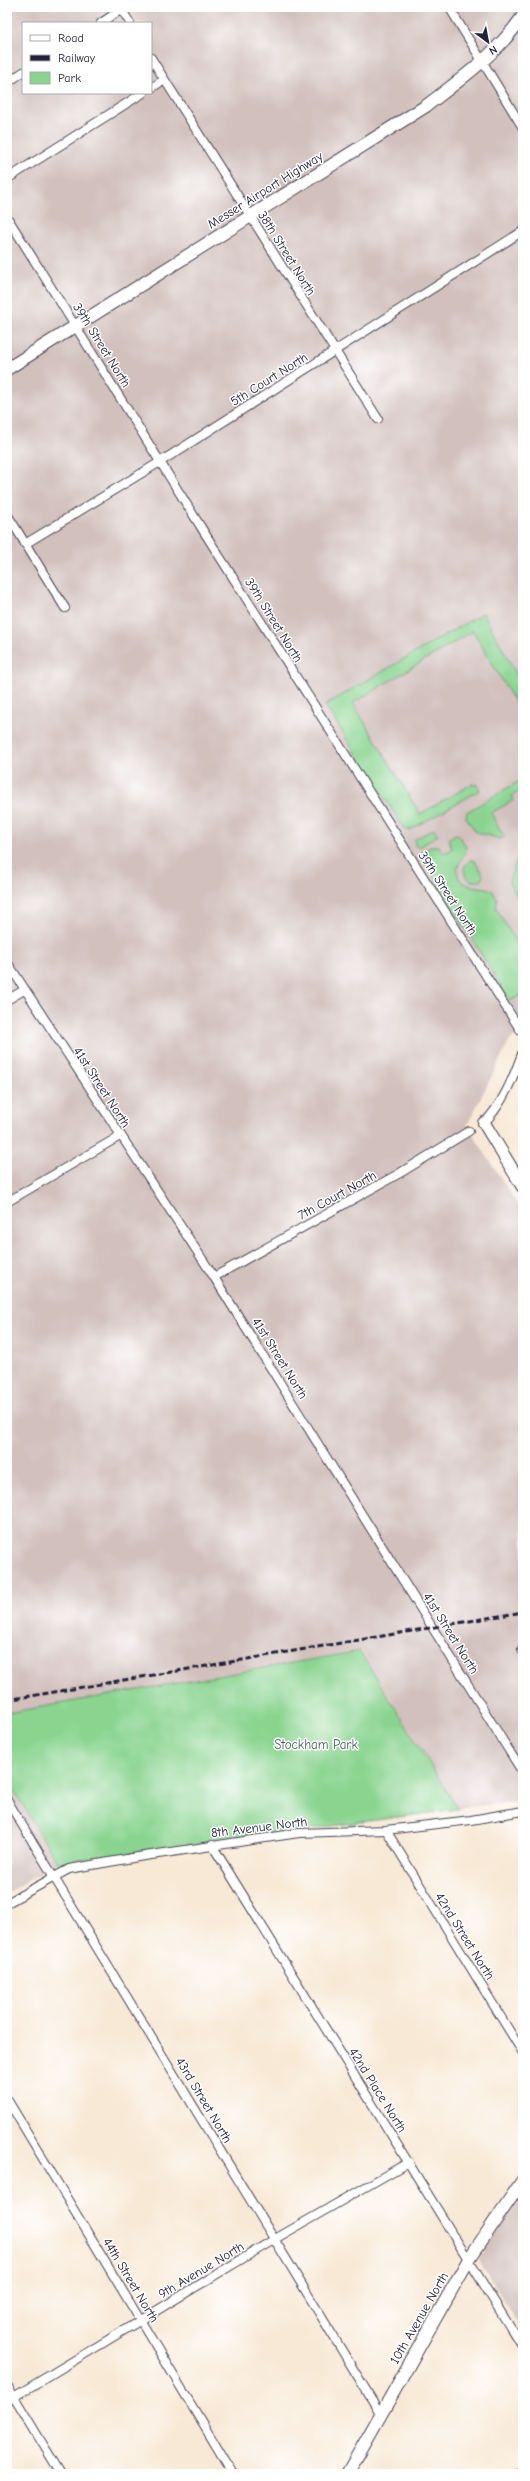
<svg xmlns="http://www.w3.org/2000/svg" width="530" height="2481" font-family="'Comic Neue',sans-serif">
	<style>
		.industrial { fill: #d1c0bc; fill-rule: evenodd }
		.green { fill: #8ad490; stroke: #567b66 }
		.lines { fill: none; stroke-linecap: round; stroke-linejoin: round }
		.street-casing { stroke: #424052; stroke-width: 10 }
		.secondary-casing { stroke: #424052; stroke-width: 14 }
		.street { stroke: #fff; stroke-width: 8 }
		.secondary { stroke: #fff; stroke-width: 12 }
		.rail { stroke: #22223b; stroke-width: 3; stroke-dasharray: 6 3; stroke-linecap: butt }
		.labels { text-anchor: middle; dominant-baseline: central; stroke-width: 3; stroke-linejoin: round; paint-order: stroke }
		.street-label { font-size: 13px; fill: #22223b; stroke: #fff }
		.park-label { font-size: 13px; fill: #466059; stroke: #fff }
	</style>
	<rect width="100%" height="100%" fill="#fff"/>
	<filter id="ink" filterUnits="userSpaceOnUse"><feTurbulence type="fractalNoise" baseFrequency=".025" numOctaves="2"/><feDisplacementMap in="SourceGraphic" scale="8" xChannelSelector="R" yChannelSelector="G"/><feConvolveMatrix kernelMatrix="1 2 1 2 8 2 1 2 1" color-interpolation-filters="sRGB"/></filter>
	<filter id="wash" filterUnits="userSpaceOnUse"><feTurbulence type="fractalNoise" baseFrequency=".012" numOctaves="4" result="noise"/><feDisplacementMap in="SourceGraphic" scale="16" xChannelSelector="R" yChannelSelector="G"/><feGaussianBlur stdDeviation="0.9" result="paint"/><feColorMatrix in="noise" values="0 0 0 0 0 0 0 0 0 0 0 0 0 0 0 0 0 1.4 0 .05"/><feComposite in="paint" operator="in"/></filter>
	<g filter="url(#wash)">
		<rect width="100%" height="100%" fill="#f8e9d6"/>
		<g class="industrial">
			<path d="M7,7H523V1026L509,1042L467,1125L523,1213V1800L458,1809L361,1650L7,1713ZM23,23H151V93H23Z"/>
			<polygon points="7,1779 58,1863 7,1893"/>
			<polygon points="523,2187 523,2331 479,2260"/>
		</g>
		<g class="green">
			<polygon points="483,613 523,686 523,716 473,631 353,703 420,814 472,784 477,785 480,790 410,830 405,830 325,705"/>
			<polygon points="523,779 523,789 512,796 514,800 491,813 504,837 501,839 476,832 466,817 467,812"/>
			<polygon points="434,829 438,835 420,847 415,846 415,839"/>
			<path d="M455,834L459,835L466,847C466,855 459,860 458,867C454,891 480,884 492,890L497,899L496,908L523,953V994L510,1001L424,861L423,851L433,846H439L444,853L452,849L449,839Z"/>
			<polygon points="470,860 475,861 483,875 481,881 471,881 465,875 464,867"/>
			<polygon points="518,860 523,868 523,906 509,882 515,863"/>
			<polygon points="360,1651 458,1809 58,1863 7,1779 7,1713"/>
		</g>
	</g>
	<g filter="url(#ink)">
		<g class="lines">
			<defs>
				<g id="street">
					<polyline points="449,7 523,128"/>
					<polyline points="122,10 130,23"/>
					<polyline points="101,23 125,7"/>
					<polyline points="151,58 378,419"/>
					<polyline points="7,83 23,72"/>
					<polyline points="151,88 164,80"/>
					<polyline points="7,179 143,93"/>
					<polyline points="7,217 204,532 523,1034"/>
					<polyline points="7,514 65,608"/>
					<polyline points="25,544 160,462 523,231"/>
					<polyline points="7,962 214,1277 523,1773"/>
					<polyline points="7,1000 24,990"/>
					<path d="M484,1123C503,1104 514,1076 523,1051"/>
					<polyline points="7,1202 120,1136"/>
					<polyline points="214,1277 400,1173 469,1131"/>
					<polyline points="522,1650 523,1650"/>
					<polyline points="7,1800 380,2413"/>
					<polyline points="386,1830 523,2053"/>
					<polyline points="212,1845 523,2348"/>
					<polyline points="7,1903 69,1869 138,1857 299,1833 386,1830 471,1820 523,1811"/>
					<polyline points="7,2099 233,2474"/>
					<polyline points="7,2385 61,2474"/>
					<polyline points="7,2401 275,2239 409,2162"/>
					<polyline points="518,2474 523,2471"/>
				</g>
				<g id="secondary">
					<path d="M7,369L426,106C461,79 498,53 523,16"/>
					<polyline points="484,1123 523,1187"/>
					<polyline points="347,2474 469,2259 523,2180"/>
				</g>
			</defs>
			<use href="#street" class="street-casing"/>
			<use href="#secondary" class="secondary-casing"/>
			<use href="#street" class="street"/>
			<use href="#secondary" class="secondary"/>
			<polyline class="rail" points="7,1700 523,1612"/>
		</g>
	</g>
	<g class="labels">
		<g class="street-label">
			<text transform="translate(265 190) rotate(-32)">Messer Airport Highway</text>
			<text transform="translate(287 253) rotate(58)">38th Street North</text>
			<text transform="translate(102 345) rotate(58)">39th Street North</text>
			<text transform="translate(269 379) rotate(-32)">5th Court North</text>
			<text transform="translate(274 620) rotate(58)">39th Street North</text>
			<text transform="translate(448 893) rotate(57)">39th Street North</text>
			<text transform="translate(102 1087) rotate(57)">41st Street North</text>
			<text transform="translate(337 1195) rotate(-29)">7th Court North</text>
			<text transform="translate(280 1358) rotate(58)">41st Street North</text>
			<text transform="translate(451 1633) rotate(58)">41st Street North</text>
			<text transform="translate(259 1827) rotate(-7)">8th Avenue North</text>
			<text transform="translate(465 1936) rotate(58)">42nd Street North</text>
			<text transform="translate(378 2090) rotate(58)">42nd Place North</text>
			<text transform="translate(204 2100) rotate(59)">43rd Street North</text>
			<text transform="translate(201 2270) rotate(-31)">9th Avenue North</text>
			<text transform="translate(131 2280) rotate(59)">44th Street North</text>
			<text transform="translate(419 2318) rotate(-60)">10th Avenue North</text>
		</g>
		<g class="park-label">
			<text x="316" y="1744">Stockham Park</text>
		</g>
	</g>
	<rect width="530" height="2481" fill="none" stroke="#fff" stroke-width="24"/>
	<rect x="22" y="22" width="130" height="72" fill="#ffffff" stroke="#a7a7b1"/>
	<rect x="30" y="35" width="20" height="6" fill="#ffffff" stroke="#a7a7b1"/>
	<text x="58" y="42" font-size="12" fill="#22223b">Road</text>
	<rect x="30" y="55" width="20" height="6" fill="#22223b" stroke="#a7a7b1"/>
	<text x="58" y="62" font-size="12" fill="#22223b">Railway</text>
	<rect x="30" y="72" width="20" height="12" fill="#8ad490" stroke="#a7a7b1"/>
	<text x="58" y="82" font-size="12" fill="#22223b">Park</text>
	<g transform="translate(488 42) rotate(148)" stroke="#ffffff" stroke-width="3" paint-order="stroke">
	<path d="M0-3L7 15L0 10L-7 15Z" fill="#22223b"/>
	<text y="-6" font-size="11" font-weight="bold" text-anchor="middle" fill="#22223b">N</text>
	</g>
</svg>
